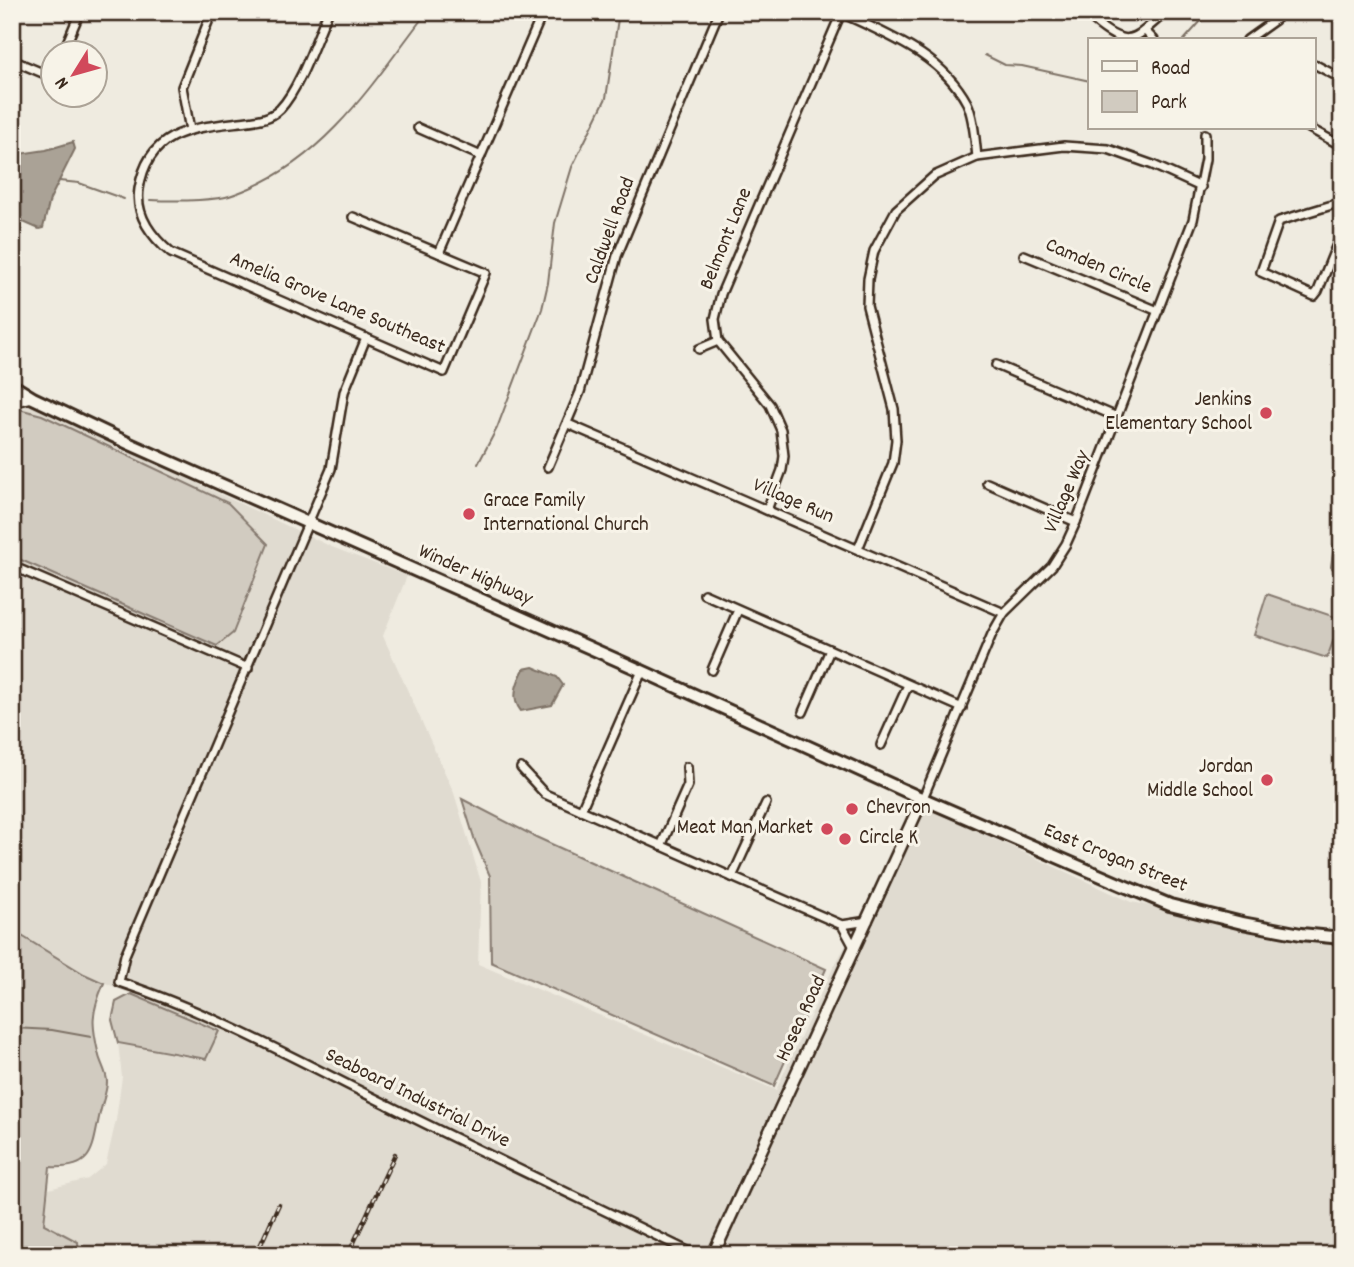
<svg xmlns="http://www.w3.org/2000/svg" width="1354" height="1267" font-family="Dekko,sans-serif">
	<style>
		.built { fill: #e0dbd0 }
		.green { fill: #d1cbc0; stroke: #867a6f; stroke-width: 2 }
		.water { fill: #aaa296; stroke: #7e7266; stroke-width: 2 }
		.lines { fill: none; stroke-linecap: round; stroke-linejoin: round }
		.stream { stroke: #7e7266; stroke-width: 2 }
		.street-casing { stroke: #3b2a1e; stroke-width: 12 }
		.secondary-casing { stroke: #3b2a1e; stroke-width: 15 }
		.primary-casing { stroke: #3b2a1e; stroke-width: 16 }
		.street { stroke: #f7f3e8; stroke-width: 7 }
		.secondary { stroke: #f7f3e8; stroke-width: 10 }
		.primary { stroke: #f7f3e8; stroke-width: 10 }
		.rail-casing { stroke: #3b2a1e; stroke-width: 4.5 }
		.rail { stroke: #f7f3e8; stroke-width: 2; stroke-dasharray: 5; stroke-linecap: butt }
		.poi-dot { fill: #d1495b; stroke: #f7f3e8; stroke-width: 2.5 }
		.labels { text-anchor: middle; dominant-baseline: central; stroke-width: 6; stroke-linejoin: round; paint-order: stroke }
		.street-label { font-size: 21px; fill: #3b2a1e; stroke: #f7f3e8 }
		.poi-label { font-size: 21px; fill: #3b2a1e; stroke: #f7f3e8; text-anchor: end }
	</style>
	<rect width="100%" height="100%" fill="#efebe0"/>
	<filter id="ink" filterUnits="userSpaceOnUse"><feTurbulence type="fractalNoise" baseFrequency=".0143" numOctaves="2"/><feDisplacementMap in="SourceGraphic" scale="14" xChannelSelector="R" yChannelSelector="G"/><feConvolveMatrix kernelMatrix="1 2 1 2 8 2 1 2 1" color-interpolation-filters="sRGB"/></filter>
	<g filter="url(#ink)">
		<polygon class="built" points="12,400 37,408 332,547 407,576 383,636 454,793 481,882 478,964 776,1090 833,968 879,887 914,802 1131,902 1342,943 1342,1255 79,1255 77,1242 44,1224 49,1189 88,1179 106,1164 116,1120 122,1077 118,1043 206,1058 219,1031 84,974 12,930"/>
		<g class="green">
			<polygon points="15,408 42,415 228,503 268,544 233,633 217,646 12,556 12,413"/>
			<polygon points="1267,594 1341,619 1327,658 1254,635"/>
			<polygon points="462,799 536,837 826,969 774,1086 491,962 490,876 475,841"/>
			<path d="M12,930L84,974L104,983C91,1013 91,1023 99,1056C101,1064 107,1073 107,1082C107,1091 102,1104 100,1113C92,1148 95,1170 50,1167L44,1224L78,1242L79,1255H12Z"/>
			<polygon points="131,994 219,1031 206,1059 118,1043 112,1020 116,1002"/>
		</g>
		<g class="water">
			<polygon points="73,142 75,149 50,199 43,228 39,229 12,217 12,155 46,150"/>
			<polygon points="1342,529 1342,579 1331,567 1334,545"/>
			<path d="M533,667L557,677L563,685L552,705L521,711C510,698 517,682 524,669Z"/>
		</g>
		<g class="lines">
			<g class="stream">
				<polyline points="1184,40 1209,12"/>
				<polyline points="985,55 1005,65 1022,66 1090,81"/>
				<polyline points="59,181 79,183 124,199"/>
				<path d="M150,200C173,201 197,201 220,198C230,197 240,192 250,188C330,154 376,78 427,12"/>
				<polyline points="478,464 497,428 542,309 548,283 555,223 572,167 606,98 619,12"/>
				<polyline points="12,1028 52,1030 91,1037"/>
			</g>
			<defs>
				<g id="street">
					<path d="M328,12C316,39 300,88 280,109C269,120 255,120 240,122C191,128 148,131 139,189C135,215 152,237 171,253L444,372L486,273L353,217"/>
					<path d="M840,12C887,35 941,54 967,103C974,118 975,140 977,157"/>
					<path d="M1097,12L1095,22C1131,52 1135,37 1166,12"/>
					<polyline points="1336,12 1342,15"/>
					<polyline points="1145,31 1154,40"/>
					<polyline points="1247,40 1275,20 1280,12"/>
					<polyline points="63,52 80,12"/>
					<polyline points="12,60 52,77"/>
					<polyline points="1314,64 1342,79"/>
					<polyline points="418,128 481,156"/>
					<polyline points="1309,128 1342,146"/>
					<polyline points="190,130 182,87 212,12"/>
					<polyline points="1342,202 1279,221 1261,272 1314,296 1318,291 1342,232"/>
					<polyline points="439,253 543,12"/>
					<polyline points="1024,255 1158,311"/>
					<path d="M366,338L344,392L331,469L125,955L119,982C213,1013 301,1062 390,1106C491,1157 594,1205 696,1255"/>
					<polyline points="699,349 718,341"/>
					<polyline points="996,365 1117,417"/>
					<polyline points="12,403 32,398"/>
					<polyline points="568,424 1004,613"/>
					<polyline points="548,467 580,392 617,256 719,12"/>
					<polyline points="987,483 1076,522"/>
					<polyline points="767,510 782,470 784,456 781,430 770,405 718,341 715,319 721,294 841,13"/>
					<polyline points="858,549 893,463 896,440 894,409 867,306 868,279 874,251 896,210 934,176 977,157 1064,146 1108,149 1153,165 1201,187"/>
					<polyline points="12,566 248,668"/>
					<polyline points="704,594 962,708"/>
					<polyline points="712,670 738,610"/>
					<polyline points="803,712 830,650"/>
					<polyline points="881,745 908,685"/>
					<polyline points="521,768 545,794 732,877 842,925 868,921"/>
					<polyline points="923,798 992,634 1004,613 1052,566 1066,544 1076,522 1193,220 1205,159 1205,134"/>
					<polyline points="581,810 642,671"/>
					<polyline points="661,846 688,785 687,767"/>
					<polyline points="732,877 766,803"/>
					<polyline points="842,925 855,949"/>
				</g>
				<polyline id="secondary" points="713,1255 923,798"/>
				<polyline id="primary" points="12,385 33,398 130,444 642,671 912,794 1122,885 1170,905 1242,923 1301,934 1342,938"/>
			</defs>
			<use href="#street" class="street-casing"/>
			<use href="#secondary" class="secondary-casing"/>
			<use href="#primary" class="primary-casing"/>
			<use href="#street" class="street"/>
			<use href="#secondary" class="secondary"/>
			<use href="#primary" class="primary"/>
			<defs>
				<g id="rail">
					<polyline points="256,1255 279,1204"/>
					<polyline points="348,1255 395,1154"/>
				</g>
			</defs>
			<use href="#rail" class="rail-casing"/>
			<use href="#rail" class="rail"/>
		</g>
	</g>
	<g class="poi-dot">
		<circle cx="1266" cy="413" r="7"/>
		<circle cx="469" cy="514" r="7"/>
		<circle cx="1267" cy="780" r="7"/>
		<circle cx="852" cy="809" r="7"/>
		<circle cx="827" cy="829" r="7"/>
		<circle cx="845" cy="839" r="7"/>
	</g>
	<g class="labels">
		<g class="street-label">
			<text transform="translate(611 231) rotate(-70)">Caldwell Road</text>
			<text transform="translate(727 239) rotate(-68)">Belmont Lane</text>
			<text transform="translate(1098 267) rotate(23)">Camden Circle</text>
			<text transform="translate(337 304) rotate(23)">Amelia Grove Lane Southeast</text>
			<text transform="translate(1068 492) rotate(-67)">Village Way</text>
			<text transform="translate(793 502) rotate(23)">Village Run</text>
			<text transform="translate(475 576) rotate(24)">Winder Highway</text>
			<text transform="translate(1115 859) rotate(22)">East Crogan Street</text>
			<text transform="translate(802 1019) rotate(-65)">Hosea Road</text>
			<text transform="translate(417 1099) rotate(26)">Seaboard Industrial Drive</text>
		</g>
		<g class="poi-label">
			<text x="1252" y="401">Jenkins<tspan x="1252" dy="24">Elementary School</tspan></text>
			<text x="483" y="502" text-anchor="start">Grace Family<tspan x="483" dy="24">International Church</tspan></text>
			<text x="1253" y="768">Jordan<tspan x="1253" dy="24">Middle School</tspan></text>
			<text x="866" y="809" text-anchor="start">Chevron</text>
			<text x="813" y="829">Meat Man Market</text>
			<text x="859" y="839" text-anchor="start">Circle K</text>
		</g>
	</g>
	<rect width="1354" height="1267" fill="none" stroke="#f7f3e8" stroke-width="42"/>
	<rect x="21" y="21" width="1312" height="1225" fill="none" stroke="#3b2a1e" stroke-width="2.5" filter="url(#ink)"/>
	<rect x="1088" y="38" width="228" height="91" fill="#f7f3e8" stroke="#aca397" stroke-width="2"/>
	<rect x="1102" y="61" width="35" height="10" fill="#f7f3e8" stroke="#aca397" stroke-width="2"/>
	<text x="1151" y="74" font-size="21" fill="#3b2a1e">Road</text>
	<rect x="1102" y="91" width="35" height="21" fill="#d1cbc0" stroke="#aca397" stroke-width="2"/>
	<text x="1151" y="108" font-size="21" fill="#3b2a1e">Park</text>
	<g transform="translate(74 74) rotate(233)"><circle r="33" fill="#f7f3e8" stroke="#aca397" stroke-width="2"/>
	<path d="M0-5L12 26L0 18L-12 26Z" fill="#d1495b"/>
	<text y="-10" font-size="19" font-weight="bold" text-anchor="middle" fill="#3b2a1e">N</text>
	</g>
</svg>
